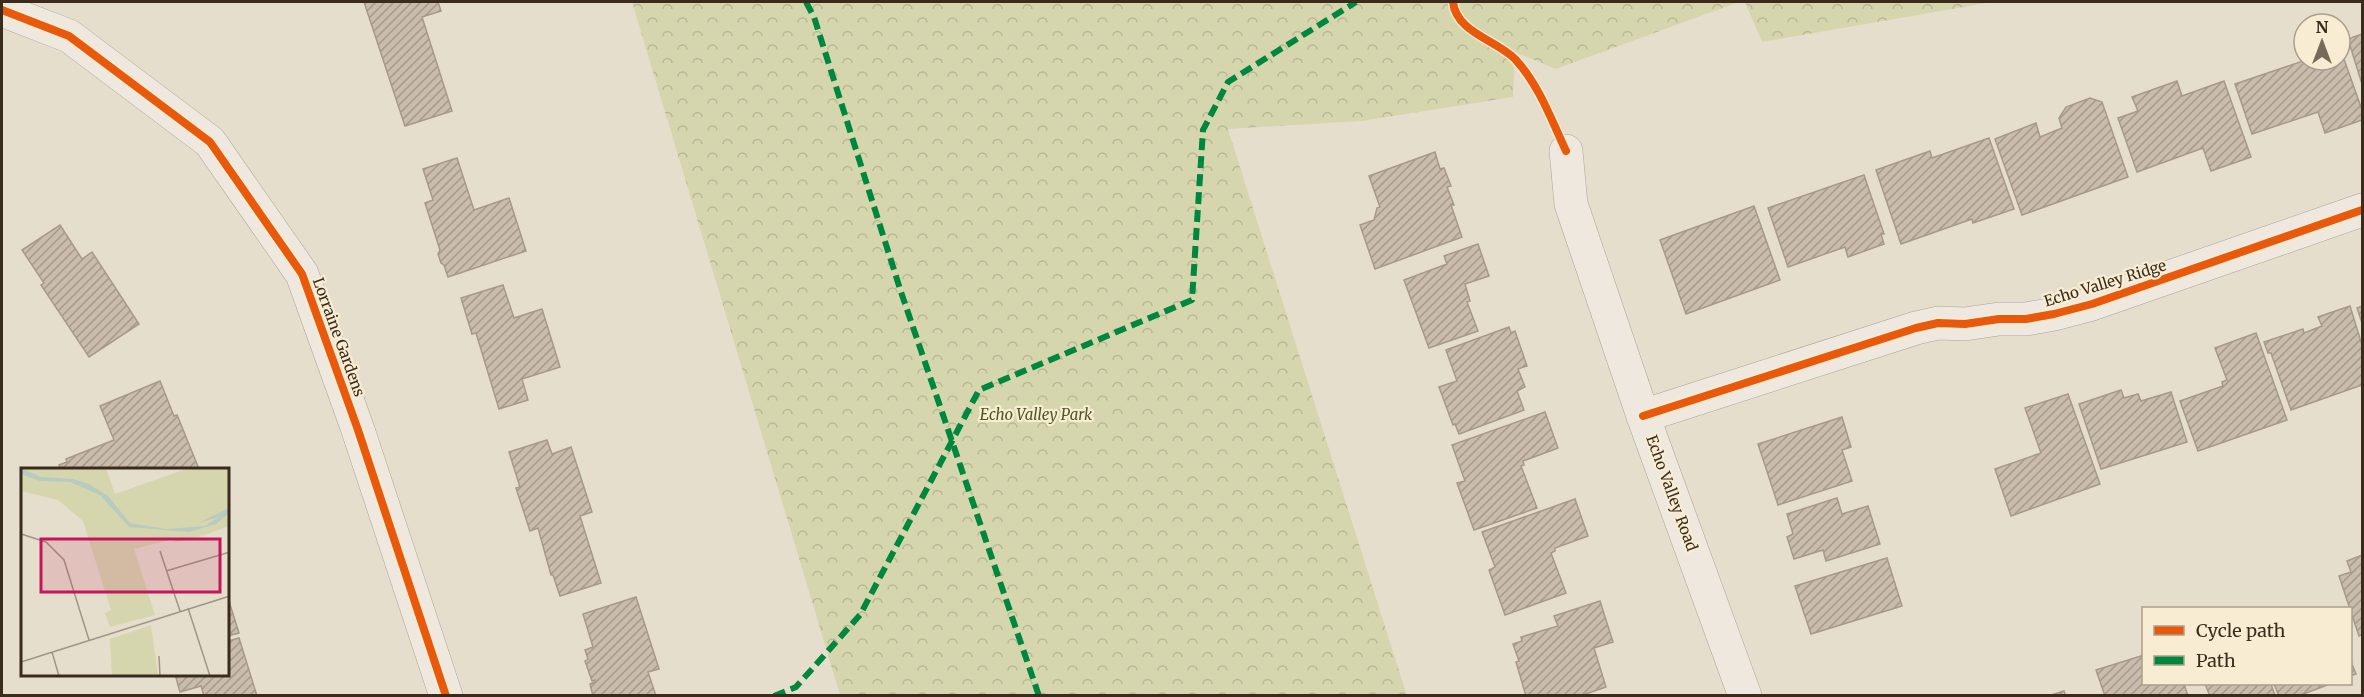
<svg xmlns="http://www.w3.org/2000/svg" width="2364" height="697" font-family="Merriweather,serif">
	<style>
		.forest { fill: url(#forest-crowns) }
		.building { fill: url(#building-hatch); stroke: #a6998b; stroke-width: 1.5 }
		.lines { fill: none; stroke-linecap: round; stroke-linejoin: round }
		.minor-casing { stroke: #aba396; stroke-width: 34 }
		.minor { stroke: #eee8de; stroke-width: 33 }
		.quiet { stroke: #00873e; stroke-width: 6; stroke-dasharray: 12 6; stroke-linecap: butt }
		.cycleway-casing { stroke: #f8ecd2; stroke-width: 11 }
		.cycleway { stroke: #e8590c; stroke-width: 8 }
		.labels { text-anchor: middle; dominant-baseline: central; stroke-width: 4.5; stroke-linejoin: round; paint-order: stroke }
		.street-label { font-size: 15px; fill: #3a2b1d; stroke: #f8ecd2 }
		.park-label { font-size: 15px; font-style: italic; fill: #4b5822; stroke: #f8ecd2 }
		.inset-road { fill: none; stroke: #a19686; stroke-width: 1.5 }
		.view { fill: #c2185b; fill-opacity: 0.15; stroke: #c2185b; stroke-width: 3 }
		.inset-edge { fill: none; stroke: #3a2b1d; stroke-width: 3 }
	</style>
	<defs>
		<pattern id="forest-crowns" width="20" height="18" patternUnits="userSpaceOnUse" patternTransform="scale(1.5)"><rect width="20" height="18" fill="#d6d6ae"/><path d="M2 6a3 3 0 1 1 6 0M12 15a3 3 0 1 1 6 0" fill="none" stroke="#b8b895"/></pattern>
		<pattern id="building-hatch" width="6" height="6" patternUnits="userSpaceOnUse" patternTransform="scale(1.5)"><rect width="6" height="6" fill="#cabcad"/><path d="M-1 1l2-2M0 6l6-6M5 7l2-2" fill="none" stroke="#a5998c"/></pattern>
	</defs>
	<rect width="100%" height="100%" fill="#e6decc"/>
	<g class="forest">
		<polygon points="632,2 1739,2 1556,69 1515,52 1513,97 1362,121 1228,129 1407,696 840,695"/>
		<polygon points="1745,2 1993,2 1762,42"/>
	</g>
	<g class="building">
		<polygon points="364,2 438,2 441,11 422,17 452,111 405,126"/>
		<polygon points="2362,34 2362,84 2348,39"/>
		<polygon points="2340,48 2362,110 2362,120 2325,133 2318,112 2252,134 2235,84 2306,60 2340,60"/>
		<polygon points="2177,81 2182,96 2224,81 2251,157 2211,171 2203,148 2137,172 2118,118 2138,111 2132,97"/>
		<polygon points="2090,98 2102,102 2128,177 2022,215 1995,139 2036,123 2040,137 2062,128 2059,118 2066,107"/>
		<polygon points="1989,138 2014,209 1973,223 1972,219 1901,244 1876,170 1930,151 1932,158"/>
		<polygon points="1435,152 1440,169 1444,168 1451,186 1447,187 1454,205 1451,205 1462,237 1375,269 1360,225 1374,220 1377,208 1380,207 1369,176"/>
		<polygon points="457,158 474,210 509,198 526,251 448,277 444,265 441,263 438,254 440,250 425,203 433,200 423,169"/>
		<polygon points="1864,175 1884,234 1881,234 1884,244 1848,257 1845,247 1788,267 1768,208"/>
		<polygon points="1754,206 1780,280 1686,314 1660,240"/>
		<polygon points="60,225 82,259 92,252 139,324 89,357 41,285 44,283 22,250"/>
		<polygon points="1478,244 1489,276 1465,284 1470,301 1467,302 1478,331 1429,348 1404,280 1447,264 1444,256"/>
		<polygon points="503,285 514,318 542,309 560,367 522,379 528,400 499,409 476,333 472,334 461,298"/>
		<polygon points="2350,306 2362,345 2362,385 2291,410 2271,353 2268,353 2264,342 2303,329 2304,333 2322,326 2318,317"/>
		<polygon points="2362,306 2362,323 2357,308"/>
		<polygon points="1509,327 1511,333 1515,331 1527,366 1518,369 1525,387 1517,391 1524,410 1459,434 1455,424 1453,425 1439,387 1457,381 1446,350"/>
		<polygon points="2256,333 2287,420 2198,451 2180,401 2223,386 2222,382 2227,380 2215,348"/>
		<polygon points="160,381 174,416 177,415 199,469 61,469 59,465 67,462 66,459 114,440 100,406"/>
		<polygon points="2121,390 2124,398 2138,394 2141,401 2171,392 2187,442 2101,469 2079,404"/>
		<polygon points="2068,394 2100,484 2011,516 1995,469 2041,453 2025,408"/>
		<polygon points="1545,412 1558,448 1523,461 1524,465 1521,466 1537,508 1474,530 1457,483 1465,481 1452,445"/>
		<polygon points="1842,417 1851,447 1842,450 1852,481 1778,505 1758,444"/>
		<polygon points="547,440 552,454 571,447 592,512 580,516 601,583 560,596 553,575 551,575 538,528 530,531 516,488 520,487 509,452"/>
		<polygon points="1837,498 1842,514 1868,506 1880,544 1826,561 1823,550 1794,559 1787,537 1793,534 1787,514"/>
		<polygon points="1575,499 1588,536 1555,548 1555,551 1551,553 1566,593 1505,615 1489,570 1495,567 1482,532"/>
		<polygon points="2362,555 2362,634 2359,636 2339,576 2351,572 2347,561"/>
		<polygon points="1887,558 1902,606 1811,634 1795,586"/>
		<polygon points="636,597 659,669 648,672 656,696 593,696 590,684 595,682 595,680 592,681 585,661 588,659 585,650 593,647 583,614"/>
		<polygon points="228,598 239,633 228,636"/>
		<polygon points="1600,601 1613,642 1594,648 1606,687 1580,696 1526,696 1516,662 1519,661 1513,644 1522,641 1521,637 1558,626 1554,616"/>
		<polygon points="239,638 257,696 204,696 201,686 180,692 175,674 228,674 228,641"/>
		<polygon points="2144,655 2144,684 2184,684 2188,696 2105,696 2096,670"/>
		<polygon points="2350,659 2356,674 2350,676"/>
		<polygon points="2205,684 2271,684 2275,696 2210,696"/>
		<polygon points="2274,684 2330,684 2298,696 2279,696"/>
		<polygon points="2064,691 2066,696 2048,696"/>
	</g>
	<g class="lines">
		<defs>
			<g id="minor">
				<polyline points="2,10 69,36 210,142 302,274 358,430 446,696"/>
				<polyline points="1566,151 1571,204 1643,416 1745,696"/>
				<polyline points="1643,416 1916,328 1938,323 1965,324 1999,319 2026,319 2054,314 2092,304 2362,210"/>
			</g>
		</defs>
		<use href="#minor" class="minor-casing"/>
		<use href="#minor" class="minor"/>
		<g class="quiet">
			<polyline points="806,2 814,17 901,292 1039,696"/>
			<polyline points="774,696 796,687 860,615 979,390 1192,300 1203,130 1228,82 1356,2"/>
		</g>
		<defs>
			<g id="cycleway">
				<path d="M1453,2C1456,32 1496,40 1515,59C1539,85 1551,119 1566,151"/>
				<polyline points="2,10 69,36 210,142 302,274 358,430 446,696"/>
				<polyline points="1643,416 1916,328 1938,323 1965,324 1999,319 2026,319 2054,314 2092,304 2362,210"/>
			</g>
		</defs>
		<use href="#cycleway" class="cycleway-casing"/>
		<use href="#cycleway" class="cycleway"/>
	</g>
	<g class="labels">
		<g class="street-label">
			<text transform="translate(2105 283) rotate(-17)">Echo Valley Ridge</text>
			<text transform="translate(339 337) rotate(70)">Lorraine Gardens</text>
			<text transform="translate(1672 493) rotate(70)">Echo Valley Road</text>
		</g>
		<g class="park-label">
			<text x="1036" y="414">Echo Valley Park</text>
		</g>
	</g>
	<g transform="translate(21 468)">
		<rect width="208" height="208" fill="#e6decc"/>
		<path d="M130,157L137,208H91L89,171Z" fill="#d6d6ae"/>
		<path d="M0,0H85L94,26L168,0H208V58L173,71L154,74L152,71L113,81L134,147L89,159L84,145L90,142L62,53L37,32L0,23Z" fill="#d6d6ae"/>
		<path d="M0,0L20,9L52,11L68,16L87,28L109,55L145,61L184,58L198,49L177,55L208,40V45L195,56L168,64L108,59L79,27L49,14L19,13L0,6Z" fill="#b8cbbf"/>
		<path class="inset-road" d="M0,66L25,74L43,92L68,172M139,83L159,143M145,103L209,84M167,140L189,208M31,184L38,208M138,188L139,208M0,194L209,128"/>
		<path class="view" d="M20,71H199V124H20Z"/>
		<rect width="208" height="208" class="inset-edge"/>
	</g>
	<rect width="2364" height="697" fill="none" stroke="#3a2b1d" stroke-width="6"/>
	<rect x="2142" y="607" width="210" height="78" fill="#f8ecd2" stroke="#ac9f8a" stroke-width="1.5"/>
	<rect x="2154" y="626" width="30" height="9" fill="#e8590c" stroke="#ac9f8a" stroke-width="1.5"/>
	<text x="2196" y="637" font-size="18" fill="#3a2b1d">Cycle path</text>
	<rect x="2154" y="656" width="30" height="9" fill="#00873e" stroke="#ac9f8a" stroke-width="1.5"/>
	<text x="2196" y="667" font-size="18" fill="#3a2b1d">Path</text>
	<g transform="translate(2322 42)"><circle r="28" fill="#f8ecd2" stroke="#ac9f8a" stroke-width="1.5"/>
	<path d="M0-4.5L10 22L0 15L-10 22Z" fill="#766a5a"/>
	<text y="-9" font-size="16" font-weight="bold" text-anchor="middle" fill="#3a2b1d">N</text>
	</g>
</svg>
